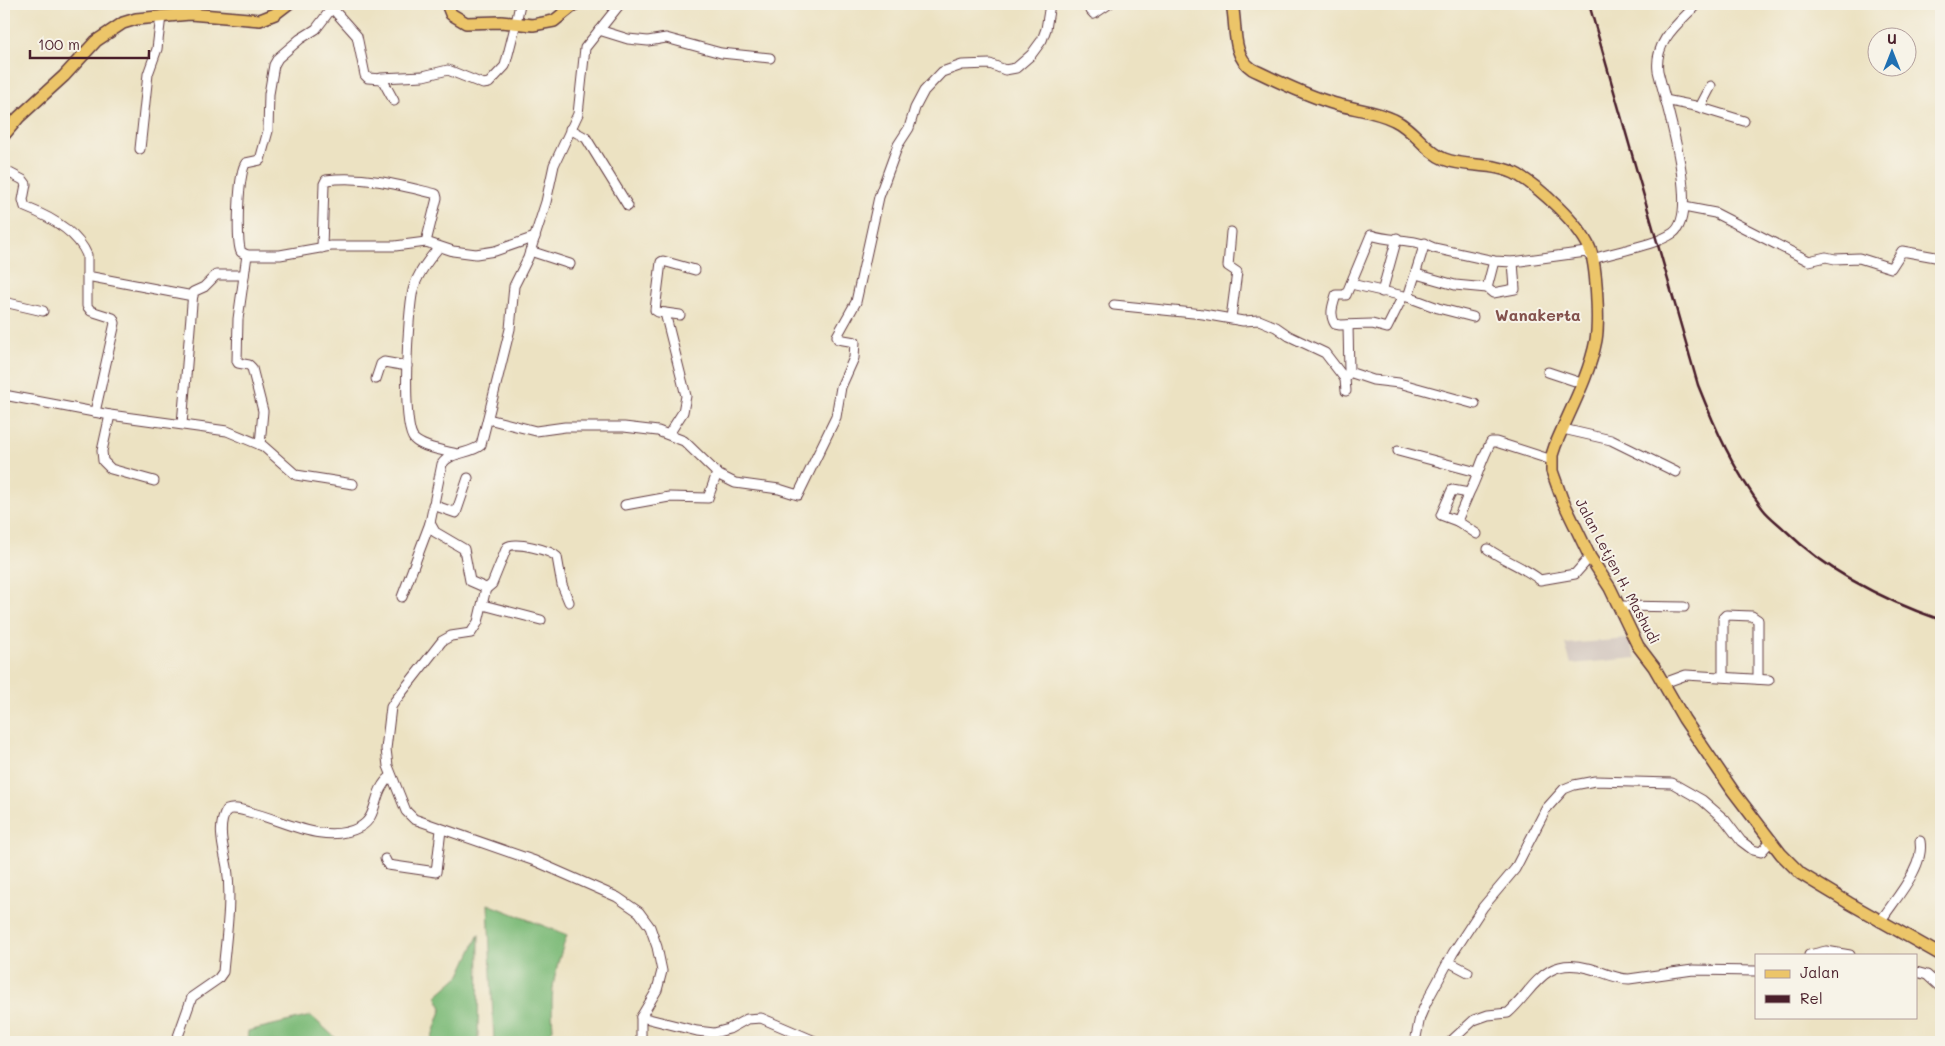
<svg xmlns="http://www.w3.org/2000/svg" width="1945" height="1046" font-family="Mali,sans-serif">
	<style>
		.industrial { fill: #cec1ba }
		.forest { fill: #7fbc7a; stroke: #646e52 }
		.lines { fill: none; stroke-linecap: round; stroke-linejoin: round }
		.minor-casing { stroke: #623c42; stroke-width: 11 }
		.major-casing { stroke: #623c42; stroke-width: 14 }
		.minor { stroke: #fff; stroke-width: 9 }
		.major { stroke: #ecc569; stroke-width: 11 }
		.rail { stroke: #4a1f2b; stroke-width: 2.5 }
		.labels { text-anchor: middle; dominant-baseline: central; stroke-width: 4; stroke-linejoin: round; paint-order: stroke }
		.street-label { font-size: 14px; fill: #4a1f2b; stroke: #f7f3e8 }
		.quarter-label { font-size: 16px; font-weight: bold; fill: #83514c; stroke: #f7f3e8 }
	</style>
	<rect width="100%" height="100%" fill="#f7f3e8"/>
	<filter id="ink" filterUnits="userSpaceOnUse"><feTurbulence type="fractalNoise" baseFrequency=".02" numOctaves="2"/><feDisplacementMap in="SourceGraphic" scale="10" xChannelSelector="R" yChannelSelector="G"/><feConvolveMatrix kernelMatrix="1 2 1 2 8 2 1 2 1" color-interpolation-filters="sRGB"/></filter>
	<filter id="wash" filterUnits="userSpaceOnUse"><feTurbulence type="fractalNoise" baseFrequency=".0096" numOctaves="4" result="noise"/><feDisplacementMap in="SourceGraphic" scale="20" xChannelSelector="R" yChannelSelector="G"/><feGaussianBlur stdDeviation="1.12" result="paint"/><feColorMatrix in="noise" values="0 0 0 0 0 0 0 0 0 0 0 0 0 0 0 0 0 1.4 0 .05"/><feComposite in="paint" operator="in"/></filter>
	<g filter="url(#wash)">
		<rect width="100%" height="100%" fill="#ece2c2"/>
		<polygon class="industrial" points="1628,639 1636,658 1571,664 1565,644"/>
		<g class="forest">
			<path d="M488,904L567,935C554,973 550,988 553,1029L543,1042H494Z"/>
			<polygon points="479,934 478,1042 430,1042 442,1008 436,996 460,975"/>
			<polygon points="311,1016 340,1042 247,1042 248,1031"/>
		</g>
	</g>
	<g filter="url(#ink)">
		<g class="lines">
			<defs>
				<g id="minor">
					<path d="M335,4L316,29L300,39L278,58L274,65L269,94L268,131L260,160L246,163C238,171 236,241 241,252L247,255H280L331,246H395L426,242L453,251L476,254L495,251L535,237"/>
					<path d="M620,4L585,48L578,114L554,165L546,202L528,258L514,286L510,329L481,445C469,455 451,451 442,464L430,523L435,532L464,549L470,581L486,588L478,622L471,633L451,636L442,641L395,701L391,707L386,749L388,766L406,811L414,819L535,861L617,897L639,912L650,927L657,947L662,971L657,990L641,1017L697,1031L714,1033L729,1029L747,1019L761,1018L817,1042"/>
					<polyline points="1085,4 1094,14 1109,4"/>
					<polyline points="332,8 357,36 365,75 368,78 382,79 394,101"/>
					<polyline points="599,30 628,39 648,41 666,38 721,53 770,58"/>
					<path d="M381,78L423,76L448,70L483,84L489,83L505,66C510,46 516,25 520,4"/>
					<polyline points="1665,100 1695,106 1744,121"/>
					<polyline points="1700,107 1711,86"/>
					<polyline points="570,129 586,138 628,206"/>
					<polyline points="140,149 148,74 157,49 161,16"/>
					<path d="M4,170L23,180L26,184L23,200L25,207C48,216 77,231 87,255V306L91,311L113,318L115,323L95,412"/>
					<polyline points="1684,207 1715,213 1809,261 1826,257 1835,259 1859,258 1891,268 1902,251 1941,258"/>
					<path d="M439,247C429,259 417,274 413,290C408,311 401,425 414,439C423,448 445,451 457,454"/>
					<path d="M322,248L324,184L326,180C363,175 400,185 436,194L437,198L426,242"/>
					<polyline points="530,251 570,264"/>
					<polyline points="247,255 238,319 237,361 238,363 249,365 252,368 263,411 260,445"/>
					<polyline points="1416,274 1455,285 1487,288 1493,293 1515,289 1513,262"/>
					<polyline points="87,276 193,296"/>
					<polyline points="1351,284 1408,297 1438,308 1473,317"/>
					<polyline points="1487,288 1494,261"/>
					<polyline points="1382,292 1397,238"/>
					<path d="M1403,296L1387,328L1372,324L1340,325L1335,324C1329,314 1333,305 1336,295H1346L1371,235C1391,242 1414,238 1434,248L1494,261L1513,262L1586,252L1593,259C1616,251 1654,246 1673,233C1701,213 1665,101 1658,71C1654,41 1678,24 1697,4"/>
					<polyline points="1408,297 1425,243"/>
					<polyline points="4,302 43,311"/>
					<polyline points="1114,305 1203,314 1243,321 1259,320 1276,327 1289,336 1325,353 1345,379 1349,372"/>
					<polyline points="665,313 686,396 683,412 669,434"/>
					<polyline points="680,315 658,312 655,310 661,262 663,261 695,270"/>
					<polyline points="1231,318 1237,272 1228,266 1231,232"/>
					<polyline points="1348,325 1349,372 1373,380 1399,383 1475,404"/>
					<polyline points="1548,372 1581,383"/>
					<polyline points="376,379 381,364 384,362 407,366"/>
					<polyline points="1345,379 1346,391"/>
					<polyline points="4,395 110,415 227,431 263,446 296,475 353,484"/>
					<polyline points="110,415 102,451 103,461 111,469 154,481"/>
					<polyline points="488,419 536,431 565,427 624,427 658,431 684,441 719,475 735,483 779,489 798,495 836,417 841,387 854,358 855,342 838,339 837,336 856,302 879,197 898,145 909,128 915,108 924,91 942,72 962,65 990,64 1005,70 1016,68 1031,55 1042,40 1046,29 1050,4"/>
					<polyline points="182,424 193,292 204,287 216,275 244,275"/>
					<polyline points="1563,429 1611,440 1676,472"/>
					<polyline points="1398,451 1477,472"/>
					<path d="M1469,493L1457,521L1441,515L1452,490L1469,493C1478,476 1481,460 1491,442H1496L1552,460"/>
					<polyline points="433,505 456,513 468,478"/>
					<polyline points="625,505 669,497 708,498 717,473"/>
					<polyline points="1457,521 1477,534"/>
					<path d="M1488,549C1505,561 1524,567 1540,580L1575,574L1590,557"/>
					<path d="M486,589L492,584L507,547C515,541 550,550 557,557L562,585L569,602"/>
					<polyline points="402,597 430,523"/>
					<polyline points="483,605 541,620"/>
					<polyline points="1620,606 1684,607"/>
					<polyline points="1723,675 1723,618 1726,615 1752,616 1758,620 1758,679"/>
					<polyline points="1664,683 1686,675 1769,680"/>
					<polyline points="385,859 388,865 436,872 441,830"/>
					<path d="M1880,922C1894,900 1925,867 1920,841"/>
					<polyline points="1809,955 1826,951 1850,955"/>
					<polyline points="1449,962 1468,972"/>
					<polyline points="1916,972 1927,975 1941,988"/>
					<path d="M176,1042L192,997L218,979L223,972C226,937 232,901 227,867C224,850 216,826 227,810C234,807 242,810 249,812C284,820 324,846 360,827C379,817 372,791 390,777"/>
					<polyline points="641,1042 641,1017"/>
					<polyline points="1415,1042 1420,1017 1426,1003 1453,953 1483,907 1515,869 1546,809 1564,789 1574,785 1595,781 1672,783 1702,800 1725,820 1741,841 1753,850 1761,852 1772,840"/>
					<path d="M1450,1042L1474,1020L1488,1015L1508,1013C1534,990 1543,956 1588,968C1602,971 1614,979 1629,979L1693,970L1756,971"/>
				</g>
				<g id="major">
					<polyline points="447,4 451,14 466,23 501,22 533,25 554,21 575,4"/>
					<path d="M1232,4C1237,26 1231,55 1252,69C1277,81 1303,94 1329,102C1350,109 1374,110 1394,120C1414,129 1426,152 1444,159C1467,168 1496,162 1518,175C1540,188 1578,223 1589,247C1597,263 1599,322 1596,340C1589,377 1569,412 1555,446L1552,455V471L1562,499L1590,557L1610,588L1638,646L1654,667L1684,719L1733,791L1781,854L1801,874L1849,903L1941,955"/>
					<polyline points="4,135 19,117 64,76 96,41 123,23 136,19 190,14 260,20 275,14 288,4"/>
				</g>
			</defs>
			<use href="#minor" class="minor-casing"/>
			<use href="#major" class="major-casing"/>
			<use href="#minor" class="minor"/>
			<use href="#major" class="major"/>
			<path class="rail" d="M1589,4L1698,385C1715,428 1734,471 1763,509C1769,517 1778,523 1785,530C1829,573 1883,600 1941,620"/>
		</g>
	</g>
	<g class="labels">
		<g class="street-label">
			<text transform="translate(1618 571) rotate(62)">Jalan Letjen H. Mashudi</text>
		</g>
		<g class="quarter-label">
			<text x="1538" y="314">Wanakerta</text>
		</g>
	</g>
	<rect width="1945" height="1046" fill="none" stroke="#f7f3e8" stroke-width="20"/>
	<rect x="1755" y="954" width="162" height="65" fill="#f7f3e8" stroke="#b29e9c"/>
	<rect x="1765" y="970" width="25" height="8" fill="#ecc569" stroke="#b29e9c"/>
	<text x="1800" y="978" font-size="15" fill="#4a1f2b">Jalan</text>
	<rect x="1765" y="995" width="25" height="8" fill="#4a1f2b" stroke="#b29e9c"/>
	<text x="1800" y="1004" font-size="15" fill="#4a1f2b">Rel</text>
	<g transform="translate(1892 52)"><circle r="24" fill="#f7f3e8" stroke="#b29e9c"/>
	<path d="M0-4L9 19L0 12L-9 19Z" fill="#1f6fb2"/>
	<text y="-8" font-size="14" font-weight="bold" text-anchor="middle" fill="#4a1f2b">U</text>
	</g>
	<path d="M30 50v8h119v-8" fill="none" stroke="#4a1f2b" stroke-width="2.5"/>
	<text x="38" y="50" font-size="15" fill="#4a1f2b" stroke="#f7f3e8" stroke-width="4" paint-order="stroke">100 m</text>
</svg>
